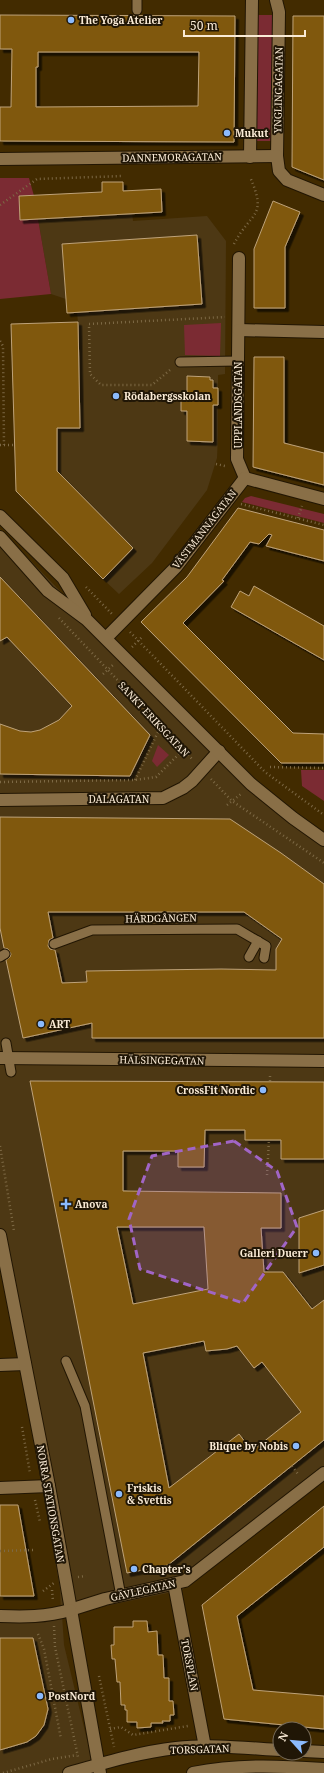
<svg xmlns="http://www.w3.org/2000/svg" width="324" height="1773" font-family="'Noto Serif',serif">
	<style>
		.built { fill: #4d3814 }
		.green { fill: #7b2b33 }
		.building { fill: #80590d; stroke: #bea279; fill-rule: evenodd; filter: url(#shadow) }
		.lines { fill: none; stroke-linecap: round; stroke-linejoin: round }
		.lane-casing { stroke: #221603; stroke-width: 11 }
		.street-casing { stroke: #221603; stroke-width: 14 }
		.secondary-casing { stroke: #221603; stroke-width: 14 }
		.path { stroke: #7d6945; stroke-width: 2.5; stroke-dasharray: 1 3; stroke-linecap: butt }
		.lane { stroke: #896f47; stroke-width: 9 }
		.street { stroke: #896f47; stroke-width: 12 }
		.secondary { stroke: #896f47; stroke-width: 12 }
		.marked { fill: #a165c6; fill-opacity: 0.2; stroke: #a165c6; stroke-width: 3; stroke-dasharray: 8 5; stroke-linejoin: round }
		.poi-dot { fill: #8bbafc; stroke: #201606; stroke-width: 1.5 }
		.labels { text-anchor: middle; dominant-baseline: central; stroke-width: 4; stroke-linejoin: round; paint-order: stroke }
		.poi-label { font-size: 10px; font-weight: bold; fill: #faebd6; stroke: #201606; text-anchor: start }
		.street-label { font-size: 10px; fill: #faebd6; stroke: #201606 }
	</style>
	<defs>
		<filter id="shadow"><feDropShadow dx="3.5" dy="3.5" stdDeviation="0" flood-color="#0009"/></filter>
	</defs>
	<rect width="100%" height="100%" fill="#422b00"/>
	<g class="built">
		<polygon points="130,194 133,221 207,216 226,241 225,374 218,375 218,436 217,458 207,490 152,563 119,594 103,579 15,445 11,324 78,322 77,312 67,313 66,299 51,294 34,196"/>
		<polygon points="0,529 250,787 324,843 324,1474 182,1590 62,1615 64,1645 95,1773 0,1773 0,1620 61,1615 60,1589 0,1243"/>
	</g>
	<g class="green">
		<polygon points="255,15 276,15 274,141 253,141"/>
		<polygon points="0,178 29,178 34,196 51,294 0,299"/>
		<polygon points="221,323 220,356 185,355 184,325"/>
		<polygon points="251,496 324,514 324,523 242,502 245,498"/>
		<polygon points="158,745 169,755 157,767 152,761"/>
		<polygon points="301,770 324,770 324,801 302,786"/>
	</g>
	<g class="building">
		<path d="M0,15L235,16L234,142L0,141V107H11L12,49H0ZM38,52H199L198,106L36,107V67H38Z"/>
		<polygon points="293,16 324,16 324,180 292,167"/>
		<polygon points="102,182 123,182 123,191 161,189 162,212 20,220 19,196 102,192"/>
		<polygon points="273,201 300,212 285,247 285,308 254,308 254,249"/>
		<polygon points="197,235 202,304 67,313 62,244"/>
		<polygon points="78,322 80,428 57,428 57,471 133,548 103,579 16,491 11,324"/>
		<polygon points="254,357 284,357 284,443 324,453 324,485 253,467"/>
		<polygon points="187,376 210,377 210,380 213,380 213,388 218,388 218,405 213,405 213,442 187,441 187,411 181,411 181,395 187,395"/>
		<polygon points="238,508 324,530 324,561 266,546 272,535 269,534 259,544 250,542 222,580 224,581 183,623 293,733 324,734 324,763 281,763 141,622 187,577"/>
		<polygon points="0,577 150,735 130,776 0,774 0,724 20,731 31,732 40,730 59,720 72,706 7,637 0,641"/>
		<polygon points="254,586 324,626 324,660 231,607 240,591 249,596"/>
		<path d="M0,817L230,819L281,853L324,884V1038H92V1023L23,1038L6,960L10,957L11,954L8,949L4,948L0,928ZM48,912H244L282,939L276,949V970L221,969L86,971L87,982L62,983L55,950L50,949L48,946L49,940L53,938Z"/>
		<path d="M30,1081L324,1082V1159H281V1140H245V1130H205L204,1167H178V1151H123V1191L281,1193V1228H261L264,1272H283L312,1309L324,1300V1440L168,1565L127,1573ZM117,1227H204L208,1289L133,1304ZM204,1341L206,1351L227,1349L237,1346L254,1368L262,1362L301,1412L252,1451L239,1434L169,1488L143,1353Z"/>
		<polygon points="324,1210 324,1265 299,1273 299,1218"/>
		<polygon points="0,1505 18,1505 34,1596 0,1596"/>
		<polygon points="324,1506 324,1547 237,1616 253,1690 324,1696 324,1729 224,1719 202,1605"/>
		<polygon points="133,1621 147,1621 148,1632 157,1631 158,1655 163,1655 164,1678 169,1678 169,1701 173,1701 174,1715 170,1715 170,1721 162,1721 163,1723 151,1723 151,1727 137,1728 137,1722 127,1722 127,1710 125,1710 125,1705 121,1705 120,1682 117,1682 115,1659 112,1659 111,1645 114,1645 114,1627 133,1627"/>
		<polygon points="0,1638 33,1638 48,1709 44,1725 36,1736 27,1742 0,1750"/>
	</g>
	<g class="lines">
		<defs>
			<g id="lane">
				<polyline points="137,10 137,0"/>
				<polyline points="180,362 238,361"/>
				<polyline points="54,944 92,930 237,929 266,946 264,958"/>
				<polyline points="0,957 5,954"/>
				<polyline points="249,957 258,941"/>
				<polyline points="6,1043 11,1072"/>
				<polyline points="66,1361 85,1406 121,1596"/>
			</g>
			<g id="street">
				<polyline points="276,0 279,12 277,156 279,171 287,180 324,195"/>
				<polyline points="250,157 252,0"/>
				<polyline points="0,159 277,156"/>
				<polyline points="239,258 237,459 245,478"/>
				<polyline points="239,330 324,332"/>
				<polyline points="245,478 324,499"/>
				<polyline points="106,638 176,567 245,478"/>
				<polyline points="0,800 163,798 183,788 192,781 219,751"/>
				<polyline points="0,1058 324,1061"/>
				<polyline points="0,1365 25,1364"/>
				<polyline points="0,1488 49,1486"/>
				<polyline points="174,1584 205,1747"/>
				<polyline points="70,1610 105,1599 185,1581 324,1473"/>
			</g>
			<g id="secondary">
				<polyline points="0,516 63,578 85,615"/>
				<polyline points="0,537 48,591 87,620 251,784 293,818 324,840"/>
				<polyline points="0,1235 49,1486 100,1773"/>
				<path d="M0,1616C24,1617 46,1617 70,1610"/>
				<polyline points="304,1751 324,1752"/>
				<path d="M69,1773C104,1763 140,1752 176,1748C211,1744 246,1748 280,1750"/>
				<path d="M193,1773C237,1764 280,1766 324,1769"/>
			</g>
		</defs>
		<use href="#lane" class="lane-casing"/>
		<use href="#street" class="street-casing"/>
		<use href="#secondary" class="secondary-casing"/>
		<g class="path">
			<polyline points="0,205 37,179 123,176"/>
			<path d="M234,244C251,211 268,218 250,177"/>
			<polyline points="0,341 3,346 4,445"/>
			<polyline points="170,370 152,385 101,385 90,374 89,324 225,317"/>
			<polyline points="0,445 15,445"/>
			<polyline points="216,464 225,466"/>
			<polyline points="241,504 324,525"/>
			<polyline points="298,518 302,506"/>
			<polyline points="86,587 112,614"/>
			<polyline points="59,618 193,760"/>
			<polyline points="130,632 265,772 324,815"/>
			<polyline points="132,647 143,636"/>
			<polyline points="103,674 113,665"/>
			<polyline points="270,767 324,768"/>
			<polyline points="211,779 232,801 324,863"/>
			<polyline points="135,780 158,732"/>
			<polyline points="0,782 135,780 156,777 179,754"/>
			<polyline points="227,805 241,794"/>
			<polyline points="270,1076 270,1082"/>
			<polyline points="0,1146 14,1231"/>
			<polyline points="267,1175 269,1140"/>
			<polyline points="22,1427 30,1473"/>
			<polyline points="292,1466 298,1474"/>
			<polyline points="35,1500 40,1522"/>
			<polyline points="0,1551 33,1550"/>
			<polyline points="78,1577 86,1576"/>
			<polyline points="52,1590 53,1601"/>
			<polyline points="43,1591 54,1583"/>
			<polyline points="54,1626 55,1647 78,1757"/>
			<polyline points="38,1634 44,1649 61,1739"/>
			<polyline points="99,1676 114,1747"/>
			<polyline points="110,1729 121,1727 133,1735 188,1726"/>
			<polyline points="3,1773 52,1759 77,1755"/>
		</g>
		<use href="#lane" class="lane"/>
		<use href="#street" class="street"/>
		<use href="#secondary" class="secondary"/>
	</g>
	<path class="marked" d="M234,1141L277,1171L297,1227L243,1303L140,1269L129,1219L152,1156Z"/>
	<g class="poi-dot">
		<circle cx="71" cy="20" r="4"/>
		<circle cx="227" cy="133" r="4"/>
		<circle cx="116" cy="396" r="4"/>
		<circle cx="41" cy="1024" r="4"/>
		<circle cx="263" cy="1090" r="4"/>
		<path d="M64 1198h4v4h4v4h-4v4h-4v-4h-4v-4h4z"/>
		<circle cx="316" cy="1253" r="4"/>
		<circle cx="296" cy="1446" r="4"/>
		<circle cx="119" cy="1494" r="4"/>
		<circle cx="134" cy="1569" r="4"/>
		<circle cx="40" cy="1696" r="4"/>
	</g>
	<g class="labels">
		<g class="poi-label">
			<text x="79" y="20">The Yoga Atelier</text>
			<text x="235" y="133">Mukut</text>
			<text x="124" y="396">Rödabergsskolan</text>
			<text x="49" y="1024">ART</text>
			<text x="255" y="1090" text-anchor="end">CrossFit Nordic</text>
			<text x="75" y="1204">Anova</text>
			<text x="308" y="1253" text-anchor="end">Galleri Duerr</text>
			<text x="288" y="1446" text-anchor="end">Blique by Nobis</text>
			<text x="127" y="1488">Friskis<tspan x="127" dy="12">&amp; Svettis</tspan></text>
			<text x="142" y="1569">Chapter's</text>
			<text x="48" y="1696">PostNord</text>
		</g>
		<g class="street-label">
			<text transform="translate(278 90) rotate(-89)">YNGLINGAGATAN</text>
			<text transform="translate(172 157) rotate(-1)">DANNEMORAGATAN</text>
			<text transform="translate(238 405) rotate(-90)">UPPLANDSGATAN</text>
			<text transform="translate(204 529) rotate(-52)">VÄSTMANNAGATAN</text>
			<text transform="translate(154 719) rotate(47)">SANKT ERIKSGATAN</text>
			<text x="119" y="799">DALAGATAN</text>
			<text transform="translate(161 918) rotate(-1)">HÄRDGÅNGEN</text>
			<text transform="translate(162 1060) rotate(1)">HÄLSINGEGATAN</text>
			<text transform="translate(51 1504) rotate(80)">NORRA STATIONSGATAN</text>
			<text transform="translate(143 1590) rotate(-13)">GÄVLEGATAN</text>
			<text transform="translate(190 1665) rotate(79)">TORSPLAN</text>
			<text transform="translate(200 1749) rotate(-2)">TORSGATAN</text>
		</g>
	</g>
	<g transform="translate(292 1741) rotate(297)"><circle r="19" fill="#201606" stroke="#776b59"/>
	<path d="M0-3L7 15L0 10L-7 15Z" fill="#8bbafc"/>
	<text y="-6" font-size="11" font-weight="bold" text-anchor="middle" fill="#faebd6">N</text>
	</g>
	<path d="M184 30v6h121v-6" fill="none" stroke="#faebd6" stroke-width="2"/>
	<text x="190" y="30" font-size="12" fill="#faebd6" stroke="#201606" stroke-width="3" paint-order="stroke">50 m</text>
</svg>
